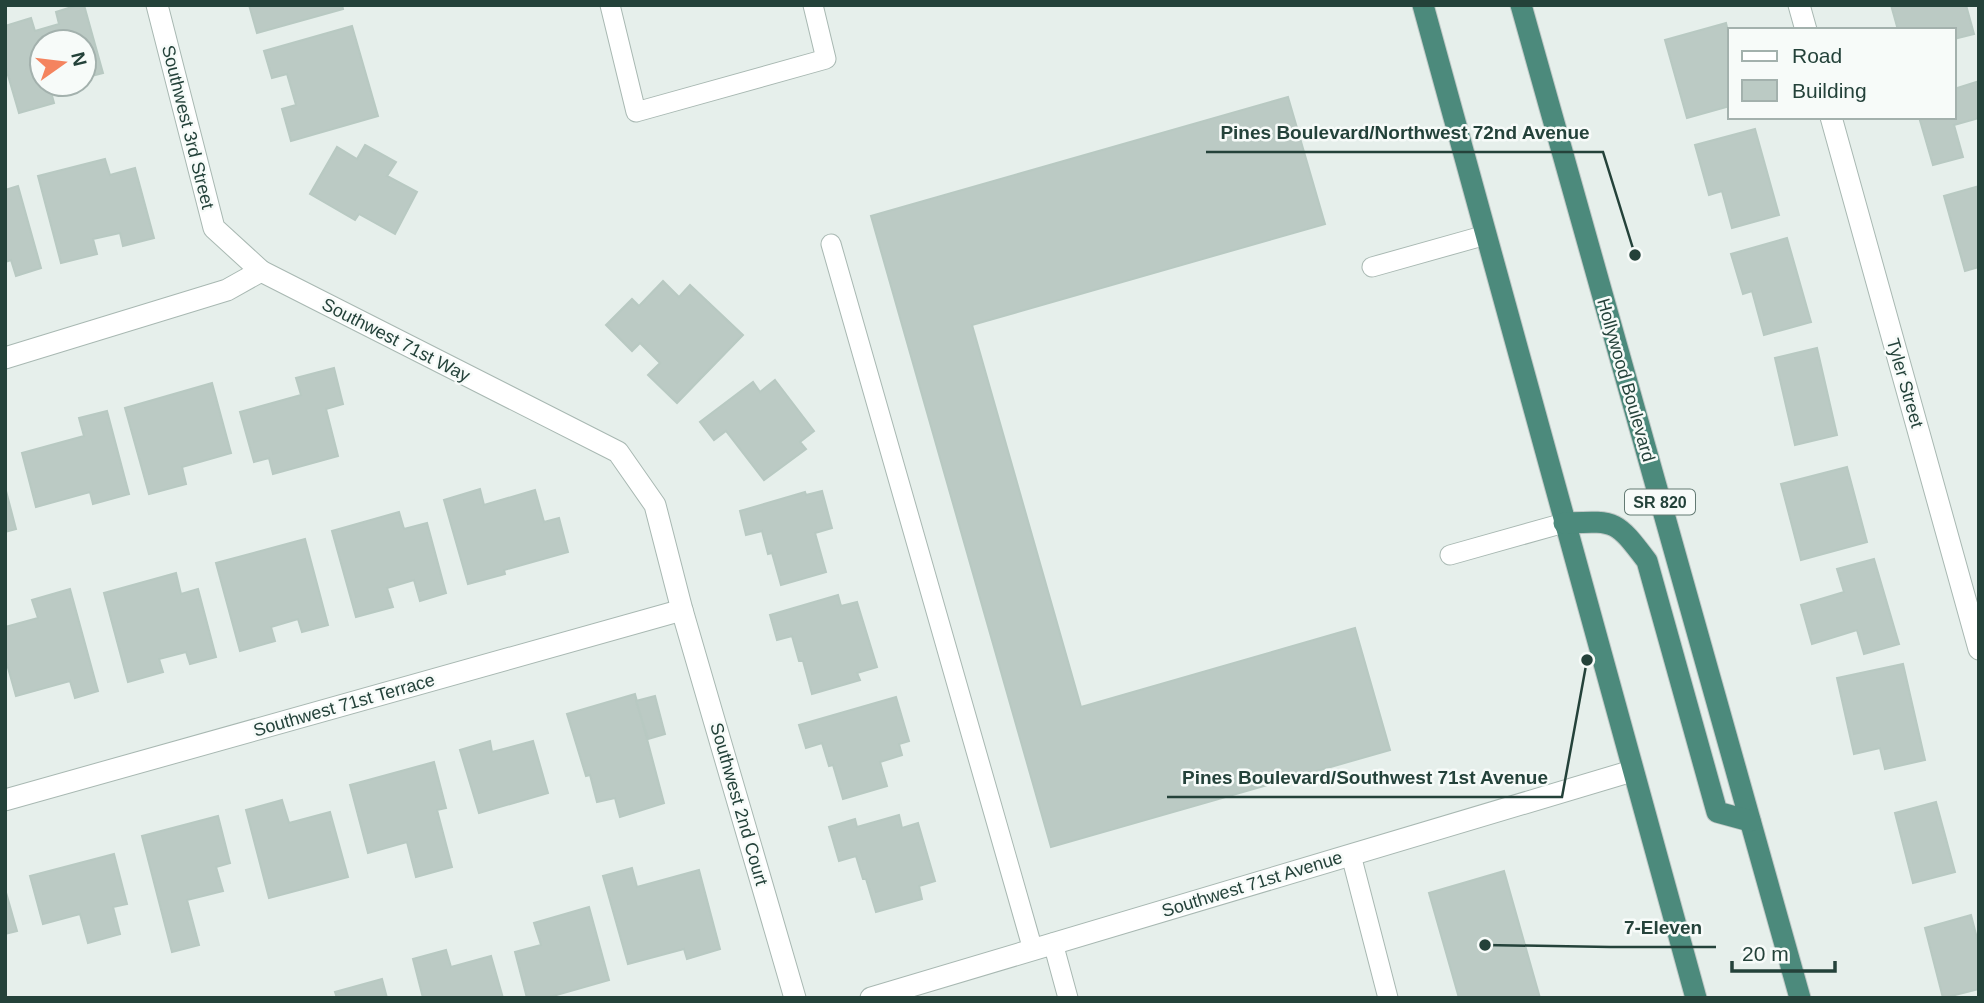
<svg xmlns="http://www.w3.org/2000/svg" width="1984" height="1003" font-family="Arial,sans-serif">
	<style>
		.building { fill: #bbcac4; stroke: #b8c9c2; stroke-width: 2 }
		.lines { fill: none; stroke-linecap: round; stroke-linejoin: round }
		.service-casing { stroke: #a8b8b2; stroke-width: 21 }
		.minor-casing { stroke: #a8b8b2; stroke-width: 23 }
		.trunk-casing { stroke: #c2cac8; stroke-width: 23 }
		.service { stroke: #fff; stroke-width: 19 }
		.minor { stroke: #fff; stroke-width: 21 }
		.trunk { stroke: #4c8a7c; stroke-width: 21 }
		.labels { text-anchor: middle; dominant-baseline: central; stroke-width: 5; stroke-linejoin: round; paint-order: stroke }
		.shield { fill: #f7fbf9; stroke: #637a73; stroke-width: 2 }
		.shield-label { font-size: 16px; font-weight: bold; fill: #24423a }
		.street-label { font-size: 18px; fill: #24423a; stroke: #f7fbf9 }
		.leader { fill: none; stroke: #24423a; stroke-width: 2.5 }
		.callout-dot { fill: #24423a; stroke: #f7fbf9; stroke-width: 2.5 }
		.callout-label { font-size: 19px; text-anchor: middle; font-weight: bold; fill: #24423a; stroke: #f7fbf9; stroke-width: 5; stroke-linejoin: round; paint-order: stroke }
	</style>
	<rect width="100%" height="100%" fill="#e6efeb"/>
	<g class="building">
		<polygon points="78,5 84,5 103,73 84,78 84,42 42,42 42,84 64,84 50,88 54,103 19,113 5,65 5,26 31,18 35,31 59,24 56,12"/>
		<polygon points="249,5 342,5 343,9 257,33"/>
		<polygon points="1891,5 1966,5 1974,34 1954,39 1954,30 1898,30"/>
		<polygon points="1726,23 1730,40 1730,106 1687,118 1665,40"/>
		<polygon points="352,26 378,116 291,141 282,109 296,105 287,74 272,78 264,51"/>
		<polygon points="1979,81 1979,118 1954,125 1963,157 1933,165 1919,117 1954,117 1954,89"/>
		<polygon points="1288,97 1325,224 972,325 1081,707 1355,628 1390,750 1051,847 871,216"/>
		<polygon points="1755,129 1779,215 1732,228 1722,191 1709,195 1695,145"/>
		<polygon points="365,145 396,162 387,176 417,192 395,234 359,214 355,220 310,194 337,147 357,159"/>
		<polygon points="105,159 110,175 135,168 154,238 123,246 120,233 93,239 97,254 61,263 38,176"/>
		<polygon points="18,186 41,268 16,276 11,260 5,262 5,190"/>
		<polygon points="1979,186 1979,267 1965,271 1944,196"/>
		<polygon points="1787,238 1811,322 1764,335 1752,291 1743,294 1731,254"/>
		<polygon points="663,281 679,297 690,285 743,335 677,403 648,375 660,363 640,343 632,351 606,325 632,299 639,306"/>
		<polygon points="1817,348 1837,435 1795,445 1775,358"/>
		<polygon points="334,368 343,404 326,409 338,456 273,474 269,458 254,462 240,412 301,395 296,378"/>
		<polygon points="775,380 814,431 800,442 806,449 764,480 726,431 714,440 700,422 753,382 760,392"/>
		<polygon points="212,383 231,453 182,467 186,484 149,494 125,408"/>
		<polygon points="107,411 129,494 93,504 90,492 36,507 22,453 84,436 79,418"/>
		<polygon points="1847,467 1867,542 1801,560 1781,484"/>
		<polygon points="5,487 16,529 5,532"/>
		<polygon points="480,489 484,505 535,490 544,522 559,518 568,552 504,570 505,574 468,584 444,500"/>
		<polygon points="822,491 832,528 815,533 826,572 781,585 772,553 768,554 762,531 746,535 740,511 805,492 806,495"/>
		<polygon points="399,512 404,529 427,523 446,593 420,601 414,580 387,588 393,607 356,617 332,531"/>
		<polygon points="305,539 328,625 302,632 298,619 271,627 275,641 240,651 216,563"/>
		<polygon points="1874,559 1899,644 1864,654 1857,630 1812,644 1801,605 1844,592 1837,569"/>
		<polygon points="176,573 181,594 198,589 216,657 190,664 186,652 159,659 163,672 128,682 104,593"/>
		<polygon points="70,589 98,691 75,698 70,681 16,696 5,657 5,627 38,618 32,600"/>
		<polygon points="838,595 841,606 857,602 877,667 857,673 860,680 812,694 803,661 799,661 792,636 777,640 770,615"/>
		<polygon points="1903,664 1925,760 1885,769 1880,748 1854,754 1837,678"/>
		<polygon points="635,694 664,803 620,817 615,798 597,802 590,775 586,776 567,714"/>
		<polygon points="655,696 665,734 648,739 636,701"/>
		<polygon points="896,697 909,741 899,744 902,755 880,762 887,786 843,799 833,765 829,766 822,743 806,748 799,725"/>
		<polygon points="490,741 492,752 533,741 548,793 479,813 460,750"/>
		<polygon points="434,762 446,808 437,810 452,867 416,877 407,842 368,853 350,785"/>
		<polygon points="282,800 289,823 330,812 348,877 269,898 246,810"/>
		<polygon points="1936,802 1955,872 1913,883 1895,813"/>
		<polygon points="899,815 902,828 918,823 935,881 919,886 922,899 876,912 866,879 863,879 856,856 839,861 829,827 855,819 857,827"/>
		<polygon points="218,816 230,863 216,867 223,891 187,900 199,945 172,952 142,836"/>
		<polygon points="114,854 127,904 113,907 120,934 88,943 80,914 43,924 30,876"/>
		<polygon points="632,868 637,887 699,870 720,949 687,959 684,949 628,964 603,876"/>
		<polygon points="1504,871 1540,998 1459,998 1429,893"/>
		<polygon points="5,889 17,931 5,934"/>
		<polygon points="589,907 609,980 546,998 527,998 515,952 541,945 534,923"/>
		<polygon points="1971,915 1979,946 1979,989 1943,998 1925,928"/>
		<polygon points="446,950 451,967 491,956 503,998 423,998 413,959"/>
		<polygon points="382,979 387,998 337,998 335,992"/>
	</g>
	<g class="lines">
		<defs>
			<g id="service">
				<polyline points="610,5 636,112 826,59 813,5"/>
				<polyline points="831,244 1033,950"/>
				<polyline points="1372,267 1486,235"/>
				<polyline points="1450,555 1564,523"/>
				<polyline points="1351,855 1388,998"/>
				<polyline points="1053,943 1068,998"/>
			</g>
			<g id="minor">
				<polyline points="157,5 214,228 261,271"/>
				<polyline points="1799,5 1806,30"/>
				<polyline points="1831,117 1979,649"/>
				<polyline points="5,358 227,290 261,271 618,452 655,505 682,610 795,998"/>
				<polyline points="5,800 682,610"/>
				<polyline points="871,998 1632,771"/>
			</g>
			<g id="trunk">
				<polyline points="1423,5 1696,998"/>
				<polyline points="1521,5 1800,998"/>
				<path d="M1564,523C1616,521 1615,519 1647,561L1717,812L1750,821"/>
			</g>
		</defs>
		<use href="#service" class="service-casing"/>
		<use href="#minor" class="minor-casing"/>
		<use href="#trunk" class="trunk-casing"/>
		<use href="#service" class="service"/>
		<use href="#minor" class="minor"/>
		<use href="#trunk" class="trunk"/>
	</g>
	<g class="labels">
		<rect class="shield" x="1625" y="489.5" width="70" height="25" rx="5"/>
		<g class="shield-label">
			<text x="1660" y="502">SR 820</text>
		</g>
		<g class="street-label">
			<text transform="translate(188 127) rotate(76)">Southwest 3rd Street</text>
			<text transform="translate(396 340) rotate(27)">Southwest 71st Way</text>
			<text transform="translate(1626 380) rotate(74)">Hollywood Boulevard</text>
			<text transform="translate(1905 383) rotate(74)">Tyler Street</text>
			<text transform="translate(344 705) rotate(-16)">Southwest 71st Terrace</text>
			<text transform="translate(739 804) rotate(74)">Southwest 2nd Court</text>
			<text transform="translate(1252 884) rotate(-17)">Southwest 71st Avenue</text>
		</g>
	</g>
	<path class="leader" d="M1635 255L1603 152H1206M1587 660L1562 797H1167M1485 945L1610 947H1716"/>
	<g class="callout-dot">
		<circle cx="1635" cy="255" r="7"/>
		<circle cx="1587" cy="660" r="7"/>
		<circle cx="1485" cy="945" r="7"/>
	</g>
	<g class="callout-label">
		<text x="1405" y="139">Pines Boulevard/Northwest 72nd Avenue</text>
		<text x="1365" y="784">Pines Boulevard/Southwest 71st Avenue</text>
		<text x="1663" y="934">7-Eleven</text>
	</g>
	<rect width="1984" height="1003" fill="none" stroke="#24423a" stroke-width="14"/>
	<rect x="1728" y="28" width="228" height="91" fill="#f7fbf9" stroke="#a3b1ad" stroke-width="2"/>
	<rect x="1742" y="51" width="35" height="10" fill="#ffffff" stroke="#a3b1ad" stroke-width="2"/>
	<text x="1792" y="63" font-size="21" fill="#24423a">Road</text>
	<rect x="1742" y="80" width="35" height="21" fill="#bbcac4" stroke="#a3b1ad" stroke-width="2"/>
	<text x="1792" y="98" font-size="21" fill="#24423a">Building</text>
	<g transform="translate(63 63) rotate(76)"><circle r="33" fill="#f7fbf9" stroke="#a3b1ad" stroke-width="2"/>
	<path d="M0-5L12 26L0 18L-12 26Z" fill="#f4845f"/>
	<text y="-10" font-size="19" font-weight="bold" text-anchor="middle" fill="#24423a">N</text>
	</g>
	<path d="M1732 961v10h103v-10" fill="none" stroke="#24423a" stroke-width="3.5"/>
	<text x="1742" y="961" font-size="21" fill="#24423a" stroke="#f7fbf9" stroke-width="5" paint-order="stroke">20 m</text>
</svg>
